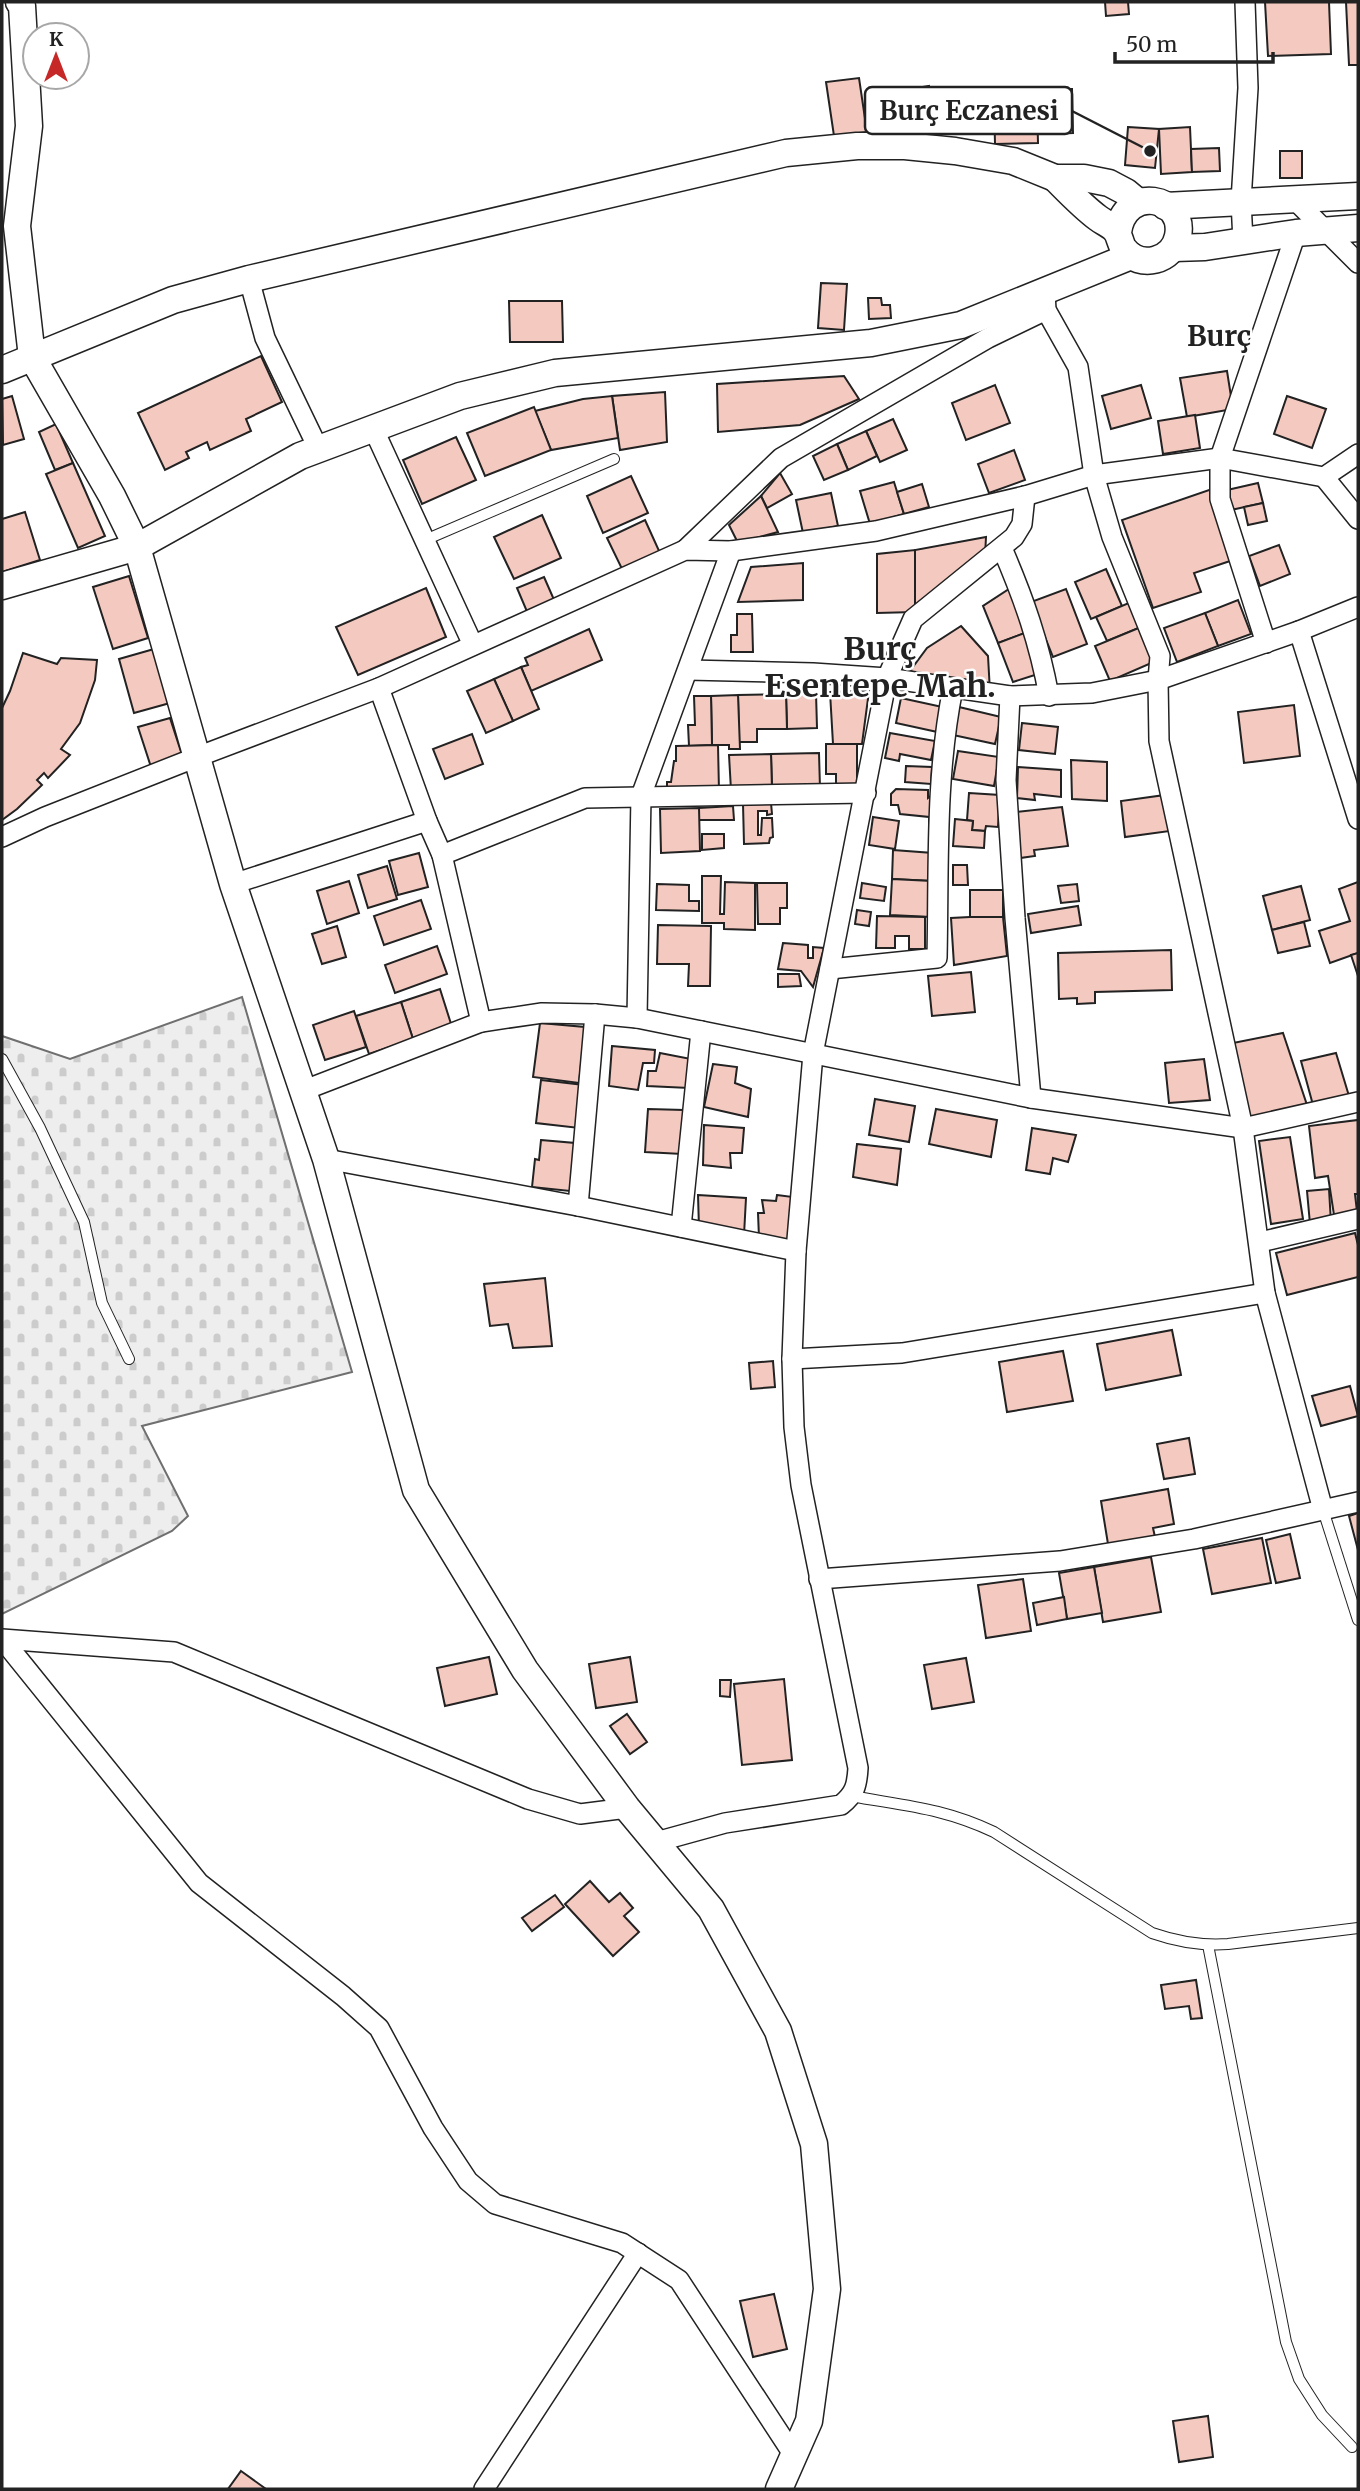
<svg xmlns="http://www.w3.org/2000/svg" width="1360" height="2491" font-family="Merriweather,serif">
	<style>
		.cemetery { fill: url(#cemetery-stones); stroke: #6f6f6f; stroke-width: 2 }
		.building { fill: #f3c9c0; stroke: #222; stroke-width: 2 }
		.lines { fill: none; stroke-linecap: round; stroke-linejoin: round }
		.lane-casing { stroke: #222; stroke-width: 12 }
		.street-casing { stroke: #222; stroke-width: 22 }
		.secondary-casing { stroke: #222; stroke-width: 29 }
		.lane { stroke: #fff; stroke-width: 10 }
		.street { stroke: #fff; stroke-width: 19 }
		.secondary { stroke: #fff; stroke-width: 26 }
		.labels { text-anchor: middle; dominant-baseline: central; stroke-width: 5; stroke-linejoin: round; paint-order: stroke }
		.quarter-label { font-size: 28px; font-weight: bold; fill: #222; stroke: #fff }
		.district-label { font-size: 32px; font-weight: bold; fill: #222; stroke: #fff }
		.leader { fill: none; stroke: #222; stroke-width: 2.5 }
		.callout-dot { fill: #222; stroke: #fff; stroke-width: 2.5 }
		.callout { fill: #fff; stroke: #222; stroke-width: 2.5 }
		.callout-label { font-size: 26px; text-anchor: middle; font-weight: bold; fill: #222 }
	</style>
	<defs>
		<pattern id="cemetery-stones" width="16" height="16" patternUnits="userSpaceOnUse" patternTransform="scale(1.75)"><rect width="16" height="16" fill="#eee"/><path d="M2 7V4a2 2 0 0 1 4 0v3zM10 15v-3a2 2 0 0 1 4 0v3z" fill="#ccc"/></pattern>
	</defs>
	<rect width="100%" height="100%" fill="#fff"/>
	<polygon class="cemetery" points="242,997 352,1372 142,1426 188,1516 172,1531 2,1614 2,1036 70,1059"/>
	<g class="building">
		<polygon points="1105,2 1128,2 1129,14 1106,16"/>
		<polygon points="1265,2 1329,2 1331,54 1268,56"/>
		<polygon points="1346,2 1358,2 1358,65 1349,65"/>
		<polygon points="859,78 867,132 834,136 826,82"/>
		<polygon points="929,86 935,121 899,127 893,92"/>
		<polygon points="1049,89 1072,89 1073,133 1050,134"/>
		<polygon points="1037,100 1038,143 995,144 994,101"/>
		<polygon points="1128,127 1159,129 1155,168 1125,165"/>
		<polygon points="1190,127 1192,172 1161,174 1159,129"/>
		<polygon points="1219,148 1220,171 1192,172 1191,149"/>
		<rect x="1280" y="151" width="22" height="27"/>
		<polygon points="821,283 847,284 844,330 818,328"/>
		<polygon points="868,298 881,298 882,305 890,305 891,318 869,319"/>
		<polygon points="509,301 562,301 563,342 510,342"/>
		<polygon points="261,356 282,402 246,419 251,431 210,450 207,442 186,452 189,458 165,470 138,413"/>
		<polygon points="1227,371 1233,409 1187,417 1180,378"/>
		<polygon points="844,376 859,399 800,425 718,432 717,384"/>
		<polygon points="995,385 1010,423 966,440 952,403"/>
		<polygon points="1141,385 1151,418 1111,429 1102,396"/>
		<polygon points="665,392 667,442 620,450 612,396"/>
		<polygon points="12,396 24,439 3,445 2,399"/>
		<polygon points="612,396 618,438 551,450 535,411 583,399"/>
		<polygon points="1287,396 1326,409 1312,448 1274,434"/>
		<polygon points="534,407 551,450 485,476 467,433"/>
		<polygon points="1195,415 1200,448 1163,454 1158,421"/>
		<polygon points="893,419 907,450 880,462 866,431"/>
		<polygon points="56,424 73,463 55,470 39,432"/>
		<polygon points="866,431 877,456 848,470 837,444"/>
		<polygon points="456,437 476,480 422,504 403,460"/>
		<polygon points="837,444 848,470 824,480 813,456"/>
		<polygon points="1014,450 1025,480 989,493 978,464"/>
		<polygon points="73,463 105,536 78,548 46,474"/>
		<polygon points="780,473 792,494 767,508 761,496"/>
		<polygon points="631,476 648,513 603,533 587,496"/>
		<polygon points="894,482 904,514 870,524 860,491"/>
		<polygon points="1258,483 1263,503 1231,510 1227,490"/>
		<polygon points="922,484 929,507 904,514 897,492"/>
		<polygon points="1212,489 1233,560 1194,573 1201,592 1153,608 1122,520"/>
		<polygon points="831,493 838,526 803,533 796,500"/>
		<polygon points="761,496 778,532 738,543 729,525"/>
		<polygon points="1263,503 1267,521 1248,525 1244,507"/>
		<polygon points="25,512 40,560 2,572 2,519"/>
		<polygon points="542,515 561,558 514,579 494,537"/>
		<polygon points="645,520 660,553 623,571 607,538"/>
		<polygon points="986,537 985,556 915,612 915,550"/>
		<polygon points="1279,545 1290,574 1260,586 1249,556"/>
		<polygon points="915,550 915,612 877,613 877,554"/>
		<polygon points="803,563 803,600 738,602 751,567"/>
		<polygon points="1106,569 1122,606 1091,619 1075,582"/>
		<polygon points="129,576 148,638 113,649 93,587"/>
		<polygon points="544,577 555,602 528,614 517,588"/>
		<polygon points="1012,587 1030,631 998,643 983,606"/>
		<polygon points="426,588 446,637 358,675 336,627"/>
		<polygon points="1066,589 1087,644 1053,657 1031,602"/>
		<polygon points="1238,600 1251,634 1218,646 1205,613"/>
		<polygon points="1131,602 1141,627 1107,641 1096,617"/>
		<polygon points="1205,613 1218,646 1177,662 1164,628"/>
		<polygon points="737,614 752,614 753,652 731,652 731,635 737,635"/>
		<polygon points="961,626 988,656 990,692 910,671 927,648"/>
		<polygon points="1141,627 1156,661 1110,681 1095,646"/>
		<polygon points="589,629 602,660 531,691 521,667 528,665 525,658"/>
		<polygon points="1030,631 1041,673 1013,682 998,643"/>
		<polygon points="154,649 170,703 134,713 119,659"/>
		<polygon points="23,653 57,664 61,658 97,660 95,680 80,723 61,749 70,755 48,778 44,773 37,780 42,785 17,809 2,820 2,708 10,691"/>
		<polygon points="521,667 539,709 513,721 494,679"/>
		<polygon points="494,679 513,721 486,733 467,691"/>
		<polygon points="869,691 862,744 833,744 830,692"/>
		<polygon points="816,693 817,728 787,729 786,694"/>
		<polygon points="786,694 787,729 757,729 757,742 739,742 738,695"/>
		<polygon points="738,695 740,749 729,749 729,745 712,745 711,696"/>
		<polygon points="694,696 711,696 712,745 689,746 688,725 695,725"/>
		<polygon points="901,698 947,708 942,733 896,723"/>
		<polygon points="1294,705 1300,756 1244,763 1238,712"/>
		<polygon points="959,707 1001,717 995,744 953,735"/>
		<polygon points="170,718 183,758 151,767 138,727"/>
		<polygon points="1022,723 1058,727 1055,754 1019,750"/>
		<polygon points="890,733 935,741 931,760 900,754 899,761 885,758"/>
		<polygon points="472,734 483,764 445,779 433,749"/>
		<polygon points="826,744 857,744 857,786 836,786 836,774 826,774"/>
		<polygon points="718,745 719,791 667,793 667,782 671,782 674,761 676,761 676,746"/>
		<polygon points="958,751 999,757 994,786 953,779"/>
		<polygon points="819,753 820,788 772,789 771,754"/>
		<polygon points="771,754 772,789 731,790 729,755"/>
		<polygon points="1071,760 1107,762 1107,801 1072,799"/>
		<polygon points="906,766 932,767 931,784 905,782"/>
		<polygon points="1018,767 1061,770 1061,797 1034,794 1035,800 1017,798"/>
		<polygon points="896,789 928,790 928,798 932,795 935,827 929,827 929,817 900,814 898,805 891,805 891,794"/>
		<polygon points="969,793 1000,795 998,827 986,826 985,831 972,830 973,821 967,820"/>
		<polygon points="1165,795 1170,831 1125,837 1121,801"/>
		<polygon points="771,803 772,814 767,815 767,811 758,811 758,835 761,835 762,818 772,818 773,837 770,838 769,843 744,844 743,804"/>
		<polygon points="733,806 734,820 699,820 699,808"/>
		<polygon points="1062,807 1068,846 1034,850 1035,856 1020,858 1015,812"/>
		<polygon points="699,808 700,851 661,853 660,809"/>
		<polygon points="873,817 899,821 895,849 869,845"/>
		<polygon points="955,819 973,821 972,830 985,831 984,848 953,846"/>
		<polygon points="702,834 724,834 724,848 702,850"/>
		<polygon points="893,850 933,853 932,881 892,879"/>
		<polygon points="419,853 428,887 398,895 389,861"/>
		<polygon points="953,865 967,865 968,885 953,885"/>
		<polygon points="387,866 397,899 368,908 358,875"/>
		<polygon points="702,876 721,876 720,914 724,914 725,882 755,883 755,930 724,929 724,923 702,923"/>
		<polygon points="892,879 932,881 931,917 890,915"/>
		<polygon points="349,881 359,913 327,924 317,891"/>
		<polygon points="1358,882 1358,953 1330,963 1319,931 1350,921 1339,889"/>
		<polygon points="757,883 787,883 787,908 780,908 780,924 758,924"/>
		<polygon points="862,883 886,887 884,901 860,898"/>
		<polygon points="657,884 689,885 689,901 699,901 699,911 656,910"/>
		<polygon points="1077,884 1079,901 1061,903 1058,886"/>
		<polygon points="1301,886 1310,920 1272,930 1263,896"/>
		<rect x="970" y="890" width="33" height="27"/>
		<polygon points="421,900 431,929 384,945 374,916"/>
		<polygon points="1078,906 1081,925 1031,933 1028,914"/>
		<polygon points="857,910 871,912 869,926 855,924"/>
		<polygon points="877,916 925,917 925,949 909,949 909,936 895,936 895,948 876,948"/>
		<polygon points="970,917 1003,917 1007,956 954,965 951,918"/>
		<polygon points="1304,922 1310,946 1278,953 1272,930"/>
		<polygon points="658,925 711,926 710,986 688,986 689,964 657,964"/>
		<polygon points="337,926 346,957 322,964 312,934"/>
		<polygon points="783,943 808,945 808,958 813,958 813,947 824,948 813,987 801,971 778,969"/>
		<polygon points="437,946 447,974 395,993 385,965"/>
		<polygon points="1171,950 1172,990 1095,992 1095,1003 1077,1004 1077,998 1059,999 1058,953"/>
		<polygon points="1358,953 1358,976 1351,955"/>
		<polygon points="971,972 975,1012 932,1016 928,976"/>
		<polygon points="778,974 799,974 801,986 778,987"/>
		<polygon points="440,989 452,1027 413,1039 401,1002"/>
		<polygon points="401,1002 413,1039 369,1054 356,1016"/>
		<polygon points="354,1011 366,1047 325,1060 313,1025"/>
		<polygon points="540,1023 585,1027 579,1083 533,1077"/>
		<polygon points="1283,1033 1308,1108 1250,1119 1233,1043"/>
		<polygon points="612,1046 655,1050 654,1063 643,1063 638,1090 609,1086"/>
		<polygon points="660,1053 691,1059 689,1088 647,1086 648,1071 656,1071"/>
		<polygon points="1336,1053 1349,1096 1313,1105 1301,1061"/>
		<polygon points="1204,1059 1210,1100 1169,1103 1165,1063"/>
		<polygon points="713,1064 737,1067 735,1083 751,1089 748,1117 704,1107"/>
		<polygon points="541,1080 584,1085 579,1128 536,1123"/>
		<polygon points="875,1099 915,1106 909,1142 869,1135"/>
		<polygon points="648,1109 684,1110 682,1154 645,1152"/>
		<polygon points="936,1109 997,1120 991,1157 929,1144"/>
		<polygon points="1358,1120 1358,1194 1355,1194 1357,1212 1334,1215 1328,1176 1315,1178 1309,1126"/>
		<polygon points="704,1125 744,1128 742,1153 730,1153 731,1168 703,1165"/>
		<polygon points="1032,1128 1076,1135 1068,1162 1053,1158 1050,1174 1026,1170"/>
		<polygon points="1290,1137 1303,1219 1271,1224 1259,1141"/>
		<polygon points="541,1140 575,1143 570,1191 532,1187 535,1159 539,1160"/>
		<polygon points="857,1144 901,1149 897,1185 853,1177"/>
		<polygon points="1329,1189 1331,1223 1310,1224 1307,1191"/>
		<polygon points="698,1195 746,1198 744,1235 699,1228"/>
		<polygon points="777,1195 793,1197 790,1240 759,1238 758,1213 764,1213 762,1200 776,1201"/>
		<polygon points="1355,1233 1358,1245 1358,1277 1287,1295 1276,1253"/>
		<polygon points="545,1278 552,1346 513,1348 508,1324 490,1326 484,1284"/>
		<polygon points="1172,1330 1181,1375 1106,1390 1097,1344"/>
		<polygon points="1063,1351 1073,1401 1007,1412 999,1362"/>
		<polygon points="773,1361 775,1387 751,1389 749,1363"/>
		<polygon points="1350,1386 1358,1416 1321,1426 1312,1396"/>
		<polygon points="1189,1438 1195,1474 1164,1479 1157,1444"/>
		<polygon points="1168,1489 1174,1524 1153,1528 1155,1537 1108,1544 1101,1501"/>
		<polygon points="1358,1513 1358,1550 1349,1516"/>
		<polygon points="1290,1534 1300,1578 1276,1583 1266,1540"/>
		<polygon points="1262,1538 1271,1583 1212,1594 1203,1549"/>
		<polygon points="1151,1557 1161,1612 1103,1622 1094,1567"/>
		<polygon points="1094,1567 1102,1613 1067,1619 1059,1573"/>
		<polygon points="1023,1579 1031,1631 986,1638 978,1585"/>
		<polygon points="1064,1597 1067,1619 1037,1625 1033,1603"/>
		<polygon points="489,1657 497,1694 445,1706 437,1668"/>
		<polygon points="630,1657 637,1702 596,1708 589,1664"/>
		<polygon points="966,1658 974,1702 932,1709 924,1665"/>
		<polygon points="784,1679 792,1760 742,1765 734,1684"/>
		<polygon points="720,1680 731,1680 730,1697 720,1696"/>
		<polygon points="627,1714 647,1742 630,1754 610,1726"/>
		<polygon points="590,1881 609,1902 620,1893 633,1908 624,1916 639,1932 613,1956 565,1904"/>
		<polygon points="555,1895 564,1907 532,1931 522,1918"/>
		<polygon points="1196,1980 1202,2018 1191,2019 1189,2006 1165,2009 1161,1985"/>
		<polygon points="774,2294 787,2349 753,2357 740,2301"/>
		<polygon points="1208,2416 1213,2457 1179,2462 1173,2421"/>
		<polygon points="241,2471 266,2489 228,2489"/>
	</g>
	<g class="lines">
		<defs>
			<g id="lane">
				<polyline points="425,540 614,459"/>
				<polyline points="2,1059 40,1128 84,1222 102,1303 129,1359"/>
				<polyline points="1323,1510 1358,1620"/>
				<path d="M851,1796C906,1806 943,1808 994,1832L1152,1933C1178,1942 1201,1946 1228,1944L1358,1928"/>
				<polyline points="1208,1945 1286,2342 1299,2379 1322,2415 1352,2447"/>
			</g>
			<g id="street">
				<polyline points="1295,200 1358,263"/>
				<polyline points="1243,241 1241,201 1248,88 1245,2"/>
				<polyline points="249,279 265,338 318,448"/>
				<polyline points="1045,293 1046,310 1078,367 1094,475 1112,537 1160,656 1158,680 1159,741 1243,1128 1265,1293 1323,1510"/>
				<polyline points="373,428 473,645"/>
				<polyline points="1324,477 1358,519"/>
				<path d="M1002,548C1024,599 1039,642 1049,696"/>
				<polyline points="685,550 781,458 988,338 1046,310"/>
				<polyline points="1299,631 1358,819"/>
				<polyline points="1266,643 1220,499 1220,458 1296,233"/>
				<polyline points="688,670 813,673 887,678 1010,696 1092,693 1158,680 1299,631 1358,607"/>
				<polyline points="379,688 427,821 442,855 481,1022"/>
				<polyline points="1010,696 1006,780 1015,918 1031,1098"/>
				<polyline points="2,837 45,817 197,757 379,688 685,550 731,551 876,531 1025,496 1094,475 1220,458 1324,477 1358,454"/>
				<polyline points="442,855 585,798 866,793"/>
				<polyline points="233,884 427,821"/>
				<path d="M830,969L937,958C939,868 935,777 953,688"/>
				<polyline points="637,1018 641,796 731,551"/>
				<polyline points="302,1091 481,1022 542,1013 595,1014 637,1018 1031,1098 1243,1128 1358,1102"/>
				<polyline points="326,1159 578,1206 796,1251"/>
				<polyline points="578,1206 595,1014"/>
				<polyline points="681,1227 701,1031"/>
				<polyline points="1260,1242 1358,1219"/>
				<polyline points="792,1359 902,1353 1265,1293"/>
				<polyline points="819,1579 1060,1561 1194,1539 1358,1502"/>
				<polyline points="2,1639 174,1652 528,1799 580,1814 627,1808"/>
				<polyline points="2,1642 3,1640 199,1883 343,1996 379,2028 433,2128 468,2181 495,2204 622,2243 679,2280 793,2454"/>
				<path d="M656,1842L725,1823L841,1805C855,1794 857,1785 858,1768L801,1485L794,1427L792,1359L796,1251L813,1054L887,678L913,619L1014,537L1022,524L1025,496"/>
				<polyline points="484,2489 638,2253"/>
			</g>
			<g id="secondary">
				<polyline points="19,2 22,6 29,126 17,226 32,357 112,496 137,547 233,884 326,1159 416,1490 525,1670 627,1808 711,1909 778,2031 814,2144 827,2289 809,2421 779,2489"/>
				<path d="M1055,178C1069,192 1082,206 1098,218C1103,222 1111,225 1115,230C1120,235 1120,244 1124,249C1140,270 1173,261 1178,236C1186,196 1125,184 1118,232"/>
				<polyline points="1165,206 1358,196"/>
				<polyline points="1174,248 1205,247 1296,233 1358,228"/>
				<polyline points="2,370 173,300 249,279 786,153 857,146 905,146 955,151 1013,161 1055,178 1084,178 1109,183 1126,192 1138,202"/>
				<polyline points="2,586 137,547 300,456 460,396 555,373 871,343 961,325 1131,256"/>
			</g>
		</defs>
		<use href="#lane" class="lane-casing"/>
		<use href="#street" class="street-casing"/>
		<use href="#secondary" class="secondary-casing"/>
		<use href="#lane" class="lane"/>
		<use href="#street" class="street"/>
		<use href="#secondary" class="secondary"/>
	</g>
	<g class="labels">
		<g class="quarter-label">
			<text x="1219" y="336">Burç</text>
		</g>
		<g class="district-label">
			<text x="880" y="649">Burç<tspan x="880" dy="37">Esentepe Mah.</tspan></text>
		</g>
	</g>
	<path class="leader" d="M1150 151L1072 111"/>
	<circle class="callout-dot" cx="1150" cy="151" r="7"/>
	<rect class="callout" x="865" y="87" width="207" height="47" rx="7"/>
	<g class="callout-label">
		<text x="969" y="120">Burç Eczanesi</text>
	</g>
	<rect width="1360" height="2491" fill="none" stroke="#222222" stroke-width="7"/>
	<g transform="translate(56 56)"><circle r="33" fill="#ffffff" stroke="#a7a7a7" stroke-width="2"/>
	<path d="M0-5L12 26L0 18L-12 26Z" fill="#c62828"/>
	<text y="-10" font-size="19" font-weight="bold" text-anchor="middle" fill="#222222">K</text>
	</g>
	<path d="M1115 52v10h158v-10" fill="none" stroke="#222222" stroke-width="3.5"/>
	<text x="1126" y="52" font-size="21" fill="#222222" stroke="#ffffff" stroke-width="5" paint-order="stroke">50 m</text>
</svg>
